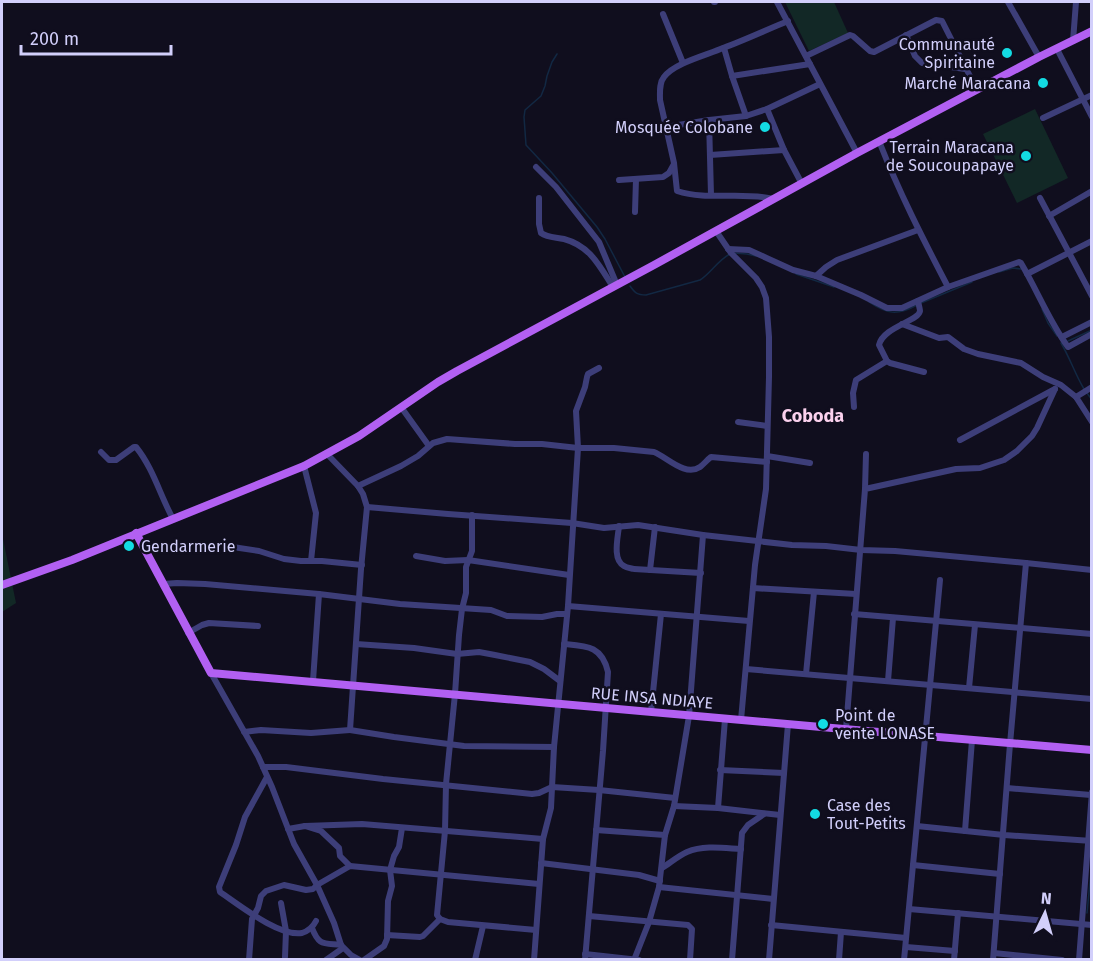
<svg xmlns="http://www.w3.org/2000/svg" width="1093" height="961" font-family="'Fira Sans',sans-serif">
	<style>
		.green { fill: #122826 }
		.lines { fill: none; stroke-linecap: round; stroke-linejoin: round }
		.stream { stroke: #122843; stroke-width: 1.5 }
		.minor { stroke: #3d3e79; stroke-width: 6 }
		.major { stroke: #b260f2; stroke-width: 8 }
		.poi-dot { fill: #13dbe3; stroke: #100e1e; stroke-width: 2 }
		.labels { text-anchor: middle; dominant-baseline: central; stroke-width: 5; stroke-linejoin: round; paint-order: stroke }
		.poi-label { font-size: 16px; fill: #d2cffb; stroke: #100e1e; text-anchor: end }
		.street-label { font-size: 16px; fill: #d2cffb; stroke: #100e1e }
		.neighbourhood-label { font-size: 18px; font-weight: bold; fill: #fbd1ee; stroke: #100e1e }
	</style>
	<rect width="100%" height="100%" fill="#100e1e"/>
	<g class="green">
		<polygon points="785,2 834,2 848,33 809,51"/>
		<polygon points="1035,109 1068,178 1017,203 983,134"/>
		<polygon points="2,538 3,539 16,603 2,612"/>
	</g>
	<g class="lines">
		<g class="stream">
			<polyline points="557,54 552,62 547,76 545,86 541,96 525,110 524,117 526,145 552,173 597,227 605,239 625,277"/>
			<polyline points="734,253 747,254 756,256"/>
			<polyline points="999,272 1013,268 1021,269"/>
			<polyline points="796,274 834,287"/>
			<path d="M630,286C635,293 637,295 646,295L700,280C711,273 718,260 730,254"/>
			<path d="M869,302C887,314 897,316 917,305"/>
			<polyline points="921,303 972,282"/>
			<polyline points="1042,309 1048,323 1057,336"/>
			<polyline points="1068,341 1092,330"/>
			<path d="M1061,343C1070,358 1075,374 1084,389"/>
			<polyline points="1087,393 1092,400"/>
			<polyline points="1087,913 1092,862"/>
		</g>
		<g class="minor">
			<polyline points="714,2 715,2"/>
			<polyline points="777,2 857,153"/>
			<polyline points="1008,2 1039,57"/>
			<polyline points="663,14 683,63"/>
			<polyline points="906,35 915,56 922,63 965,69"/>
			<polyline points="1073,41 1076,2"/>
			<polyline points="724,48 732,76 746,116"/>
			<polyline points="1057,49 1092,117"/>
			<polyline points="806,56 850,35 853,36 870,51 874,52 936,20 942,21 977,90"/>
			<polyline points="732,76 810,64"/>
			<polyline points="767,109 784,150 802,184"/>
			<polyline points="1043,118 1092,95"/>
			<polyline points="709,120 711,195"/>
			<polyline points="666,127 709,120 746,116 767,109 820,84"/>
			<path d="M879,141C899,192 923,239 948,287"/>
			<polyline points="710,155 784,150"/>
			<polyline points="536,167 556,187 599,242 617,285"/>
			<polyline points="619,180 663,177 669,173 674,164"/>
			<path d="M539,198V224L541,233C548,238 556,237 564,239C590,246 599,265 613,287"/>
			<polyline points="1040,198 1092,296"/>
			<path d="M774,199C742,191 708,201 677,191L674,163L660,100C660,92 659,83 664,77C674,63 707,55 723,48C745,40 766,30 788,21"/>
			<polyline points="635,212 636,179"/>
			<polyline points="1049,216 1092,191"/>
			<polyline points="716,231 731,253 756,278 762,287 766,298 769,337 769,377 766,489 755,565 741,720"/>
			<path d="M728,249L749,250L793,270L816,276L861,295L887,308H902L948,287L1019,262L1021,263C1037,290 1049,321 1068,347L1092,334"/>
			<polyline points="1027,274 1092,241"/>
			<polyline points="816,276 826,267 837,260 918,230"/>
			<path d="M918,301C918,302 920,309 920,311C919,321 883,327 879,345L887,361L890,363L924,372"/>
			<polyline points="902,324 939,338 948,337 964,349 978,354 1021,363 1043,377 1061,385 1076,397 1092,422"/>
			<polyline points="1062,337 1092,322"/>
			<polyline points="1076,397 1092,387"/>
			<polyline points="401,407 429,446"/>
			<polyline points="854,407 853,393 856,380 887,361"/>
			<polyline points="738,422 767,426"/>
			<polyline points="960,440 1055,389"/>
			<path d="M101,452L109,460H116L134,447H136C153,468 160,495 173,519"/>
			<polyline points="767,456 810,463"/>
			<polyline points="304,466 316,513 311,561"/>
			<path d="M358,486L401,466L418,456L433,443L447,439L515,444H542L578,448H614L654,452C667,457 685,477 700,467C704,464 707,460 711,457L767,462"/>
			<polyline points="865,489 866,454"/>
			<polyline points="367,507 448,514 572,523 604,528 638,525 703,535 792,545 826,546 861,550 895,551 1026,563 1092,570"/>
			<polyline points="472,515 472,551 466,567 466,593 462,609 459,635 455,694 446,784 445,831 437,915 440,919 448,922 536,930"/>
			<path d="M619,526C618,537 612,560 624,566C627,568 631,568 634,569L701,573"/>
			<polyline points="226,546 259,551 284,559 301,561 322,561 362,565"/>
			<polyline points="416,556 445,561 468,560 569,575"/>
			<polyline points="650,570 655,527"/>
			<polyline points="163,584 177,583 205,584 319,594 400,604 491,610 507,616 542,617 557,614 567,614"/>
			<polyline points="753,588 856,594"/>
			<polyline points="568,606 749,621"/>
			<polyline points="854,614 1092,634"/>
			<polyline points="188,633 202,625 209,623 258,626"/>
			<polyline points="356,644 414,648 457,654 479,652 495,655 530,662 544,669 560,681"/>
			<path d="M564,644C587,646 602,646 608,672L603,751L585,960"/>
			<polyline points="746,669 1092,699"/>
			<polyline points="211,673 258,756 272,787 294,844 317,885 334,923 341,945 351,955 360,960"/>
			<polyline points="806,674 814,592"/>
			<polyline points="313,681 319,594"/>
			<polyline points="888,681 893,618"/>
			<polyline points="969,688 975,625"/>
			<polyline points="651,712 661,614"/>
			<polyline points="846,729 865,489 956,469 980,468 1004,460 1017,451 1032,436 1037,428 1055,389"/>
			<polyline points="350,730 394,737 464,746 554,747"/>
			<polyline points="244,732 261,730 311,733 350,730 361,569 367,507 363,494 358,486 327,454"/>
			<polyline points="263,767 286,767 383,779 532,794 539,793 552,787 599,790 675,798"/>
			<polyline points="720,770 784,773"/>
			<path d="M267,777L245,817L236,845L219,887L220,892C238,904 279,937 302,933C308,931 313,927 316,921"/>
			<polyline points="1007,788 1091,795"/>
			<polyline points="674,806 718,808 780,815"/>
			<polyline points="718,808 725,719"/>
			<polyline points="305,826 362,824 543,839"/>
			<polyline points="917,826 1004,835 1092,841"/>
			<polyline points="288,829 305,826 321,831 339,848 340,856 350,866"/>
			<polyline points="596,830 665,835"/>
			<polyline points="965,831 972,740"/>
			<polyline points="541,863 639,875 660,881"/>
			<polyline points="913,865 1000,874"/>
			<path d="M662,868C670,863 678,856 687,852C704,845 723,848 741,849"/>
			<polyline points="659,887 773,899"/>
			<polyline points="281,903 286,931 285,957"/>
			<polyline points="909,909 1092,925"/>
			<polyline points="589,916 688,925 692,929 690,960"/>
			<polyline points="771,925 906,938"/>
			<path d="M312,928C319,946 323,943 341,945"/>
			<polyline points="387,935 420,937 423,936 440,919"/>
			<polyline points="906,947 955,951"/>
			<polyline points="994,953 1062,960"/>
			<polyline points="585,954 639,960"/>
			<polyline points="249,960 252,919 258,908 261,896 266,891 284,885 306,890 313,889 317,885 350,866 539,884"/>
			<polyline points="326,960 343,948"/>
			<polyline points="364,960 384,946 387,939 388,901 392,886 390,870 394,856 399,847 402,828"/>
			<polyline points="475,960 483,926"/>
			<polyline points="534,960 543,839 551,808 554,747 568,606 578,448 576,411 585,387 587,377 588,374 599,368"/>
			<polyline points="634,960 649,922 659,887 665,835 674,806 689,716 703,535"/>
			<polyline points="732,960 742,833 748,825 764,814"/>
			<polyline points="769,960 788,724"/>
			<polyline points="839,960 841,932"/>
			<polyline points="904,960 940,580"/>
			<polyline points="954,960 958,913"/>
			<polyline points="993,960 1010,744 1026,563"/>
			<polyline points="1079,960 1092,792"/>
		</g>
		<g class="major">
			<path d="M136,533L211,673C504,696 798,727 1092,750"/>
			<polyline points="2,585 72,560 304,466 359,436 438,382 457,371 654,265 857,153 1039,57 1092,31"/>
		</g>
	</g>
	<g class="poi-dot">
		<circle cx="1007" cy="53" r="6"/>
		<circle cx="1043" cy="83" r="6"/>
		<circle cx="765" cy="127" r="6"/>
		<circle cx="1026" cy="156" r="6"/>
		<circle cx="129" cy="546" r="6"/>
		<circle cx="823" cy="724" r="6"/>
		<circle cx="815" cy="814" r="6"/>
	</g>
	<g class="labels">
		<g class="poi-label">
			<text x="995" y="44">Communauté<tspan x="995" dy="18">Spiritaine</tspan></text>
			<text x="1031" y="83">Marché Maracana</text>
			<text x="753" y="127">Mosquée Colobane</text>
			<text x="1014" y="147">Terrain Maracana<tspan x="1014" dy="18">de Soucoupapaye</tspan></text>
			<text x="141" y="546" text-anchor="start">Gendarmerie</text>
			<text x="835" y="715" text-anchor="start">Point de<tspan x="835" dy="18">vente LONASE</tspan></text>
			<text x="827" y="805" text-anchor="start">Case des<tspan x="827" dy="18">Tout-Petits</tspan></text>
		</g>
		<g class="street-label">
			<text transform="translate(652 698) rotate(5)">RUE INSA NDIAYE</text>
		</g>
		<g class="neighbourhood-label">
			<text x="813" y="416">Coboda</text>
		</g>
	</g>
	<rect width="1093" height="961" fill="none" stroke="#d2cffb" stroke-width="6"/>
	<g transform="translate(1045 913) rotate(5)" stroke="#100e1e" stroke-width="4.5" paint-order="stroke">
	<path d="M0-4.5L10 22L0 15L-10 22Z" fill="#d2cffb"/>
	<text y="-9" font-size="16" font-weight="bold" text-anchor="middle" fill="#d2cffb">N</text>
	</g>
	<path d="M21 45v9h150v-9" fill="none" stroke="#d2cffb" stroke-width="3"/>
	<text x="30" y="45" font-size="18" fill="#d2cffb" stroke="#100e1e" stroke-width="4.5" paint-order="stroke">200 m</text>
</svg>
